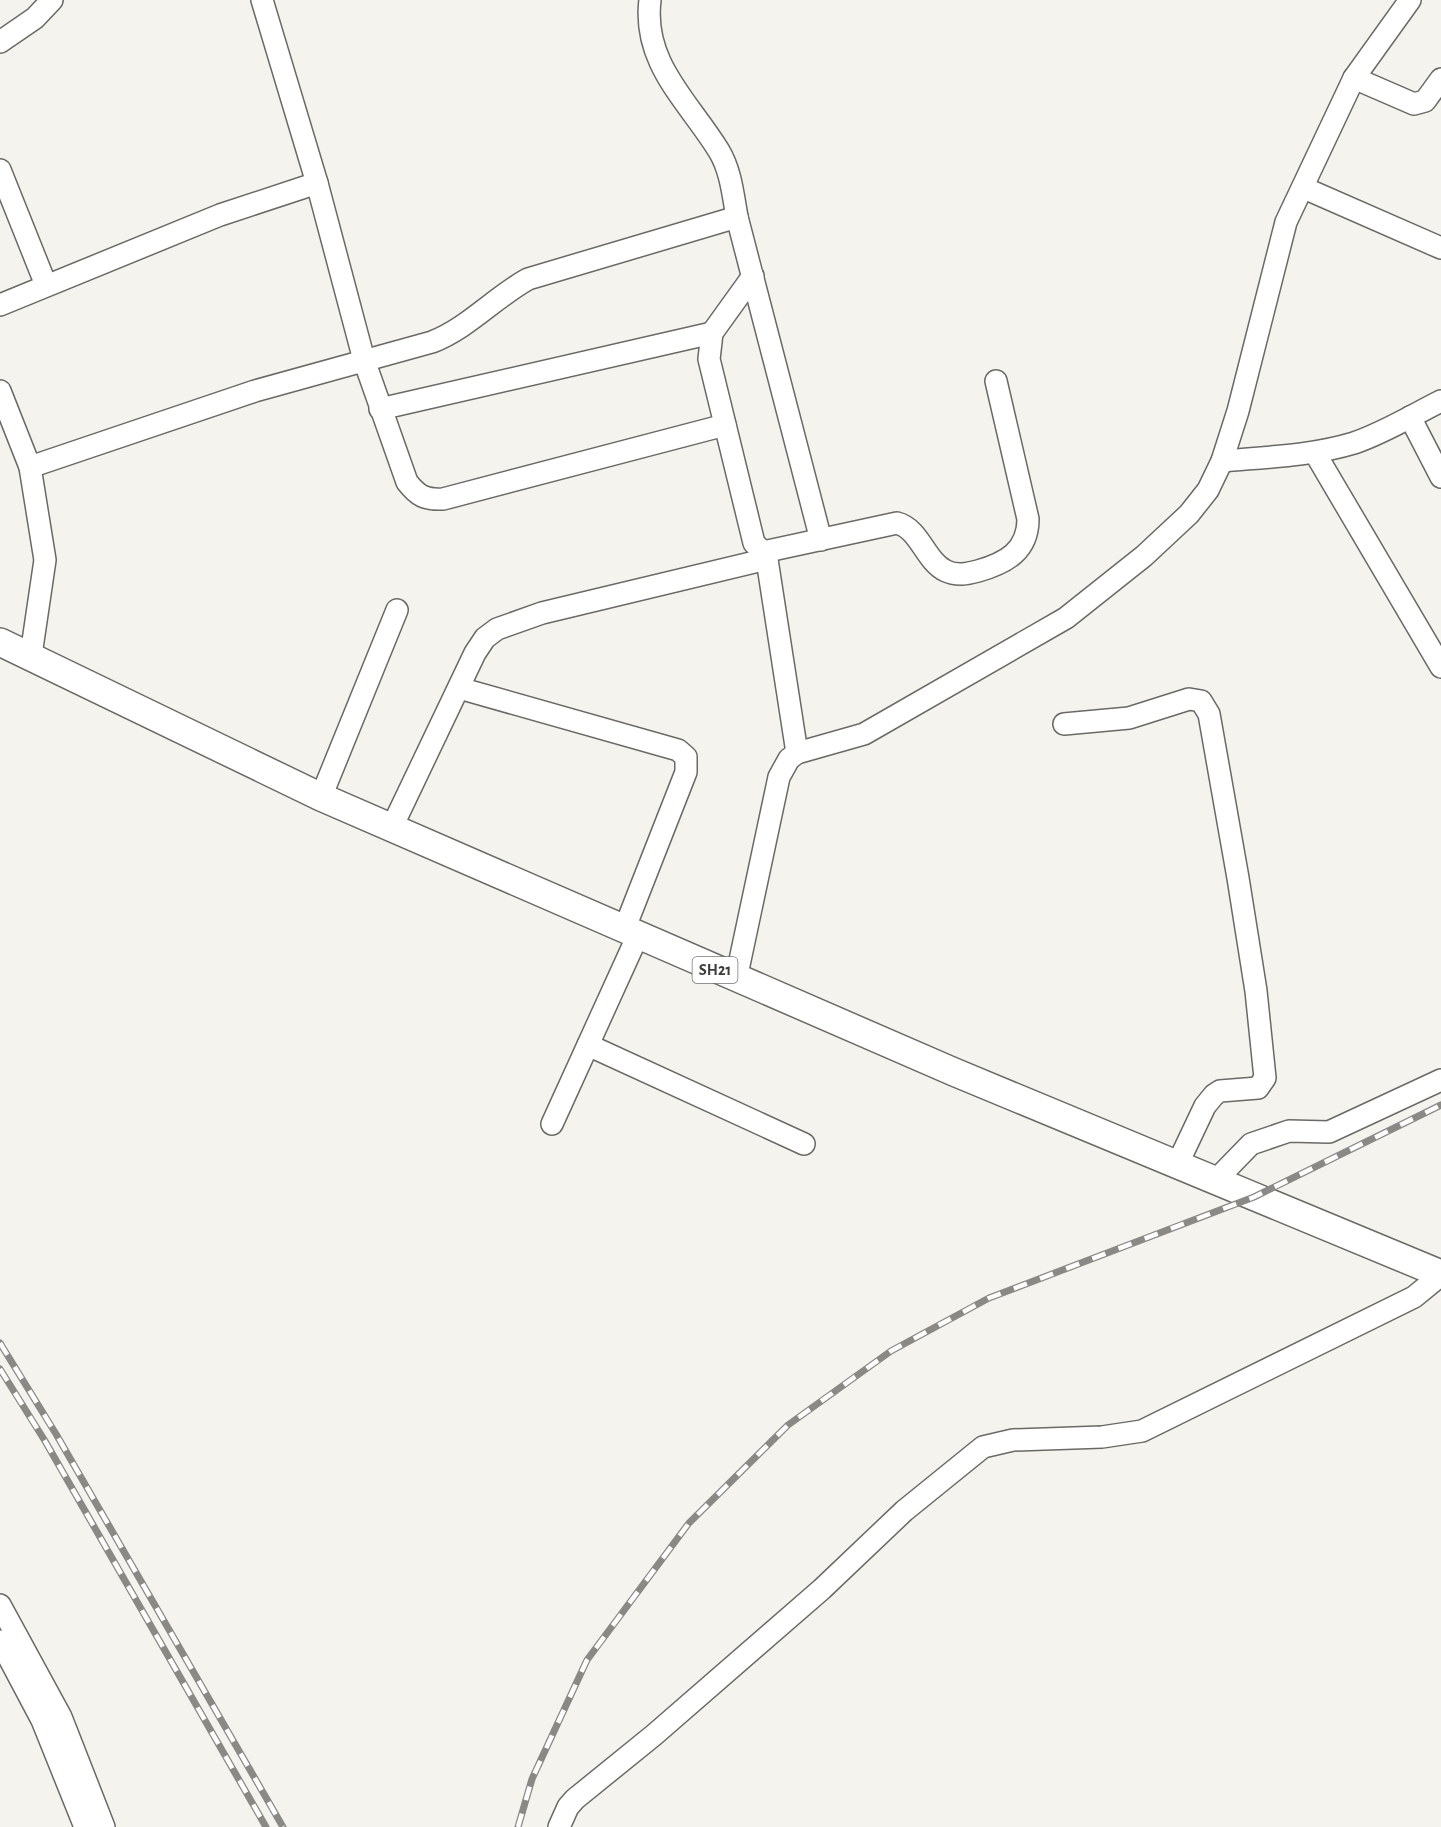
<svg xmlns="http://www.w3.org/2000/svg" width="1441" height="1827" font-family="'Alegreya Sans',sans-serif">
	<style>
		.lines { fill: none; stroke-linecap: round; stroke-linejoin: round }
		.minor-casing { stroke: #6a6965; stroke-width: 24 }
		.major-casing { stroke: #6a6965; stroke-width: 30 }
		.minor { stroke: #fff; stroke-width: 21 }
		.major { stroke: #fff; stroke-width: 27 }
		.rail-casing { stroke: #8a8986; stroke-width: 7 }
		.rail { stroke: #fff; stroke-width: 4.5; stroke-dasharray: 14; stroke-linecap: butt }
		.labels { text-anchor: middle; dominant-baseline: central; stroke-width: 4.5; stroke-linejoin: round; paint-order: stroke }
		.shield { fill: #fff; stroke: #767675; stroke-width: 1.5 }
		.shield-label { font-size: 16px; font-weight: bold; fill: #3c3c3a }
	</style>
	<rect width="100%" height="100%" fill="#f4f3ee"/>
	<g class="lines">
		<defs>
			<g id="minor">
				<path d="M262,0L317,183L364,360L407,482C418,496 425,500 443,499L725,425"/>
				<path d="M650,0C642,63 689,102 719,151C731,171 733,195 737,217L821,540"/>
				<polyline points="0,42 35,18 52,0"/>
				<polyline points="1354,78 1414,104 1425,101 1441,79"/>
				<polyline points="0,170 46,285"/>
				<polyline points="1304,188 1441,248"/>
				<path d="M753,276L712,333L709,359L754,543L763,552L897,523C920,529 925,561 946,571C957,576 967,574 978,571C1006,563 1028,551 1028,519L996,381"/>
				<polyline points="0,305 220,215 317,183"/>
				<polyline points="0,391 30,467 45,560 31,655"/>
				<polyline points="380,409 712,333"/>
				<polyline points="1410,417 1441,477"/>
				<polyline points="1315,453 1441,667"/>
				<path d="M1222,461C1267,457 1311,456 1354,443C1384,433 1413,415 1441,401"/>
				<path d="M30,467L255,391L432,342C468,328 494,298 528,279L737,217"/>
				<polyline points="766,553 797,753"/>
				<polyline points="459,688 678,750 686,757 686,772 624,930"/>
				<polyline points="1064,724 1129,718 1189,699 1201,701 1209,714 1238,878 1256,991 1265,1078 1258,1088 1220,1091 1214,1095 1205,1106 1178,1163"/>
				<polyline points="321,797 397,610"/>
				<polyline points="392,827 475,653 485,638 497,629 542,613 767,559"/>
				<polyline points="736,979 779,777 789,759 797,753 864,734 1066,618 1144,556 1189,514 1208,490 1222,461 1238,411 1286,222 1354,78 1410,0"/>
				<polyline points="588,1045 804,1144"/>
				<polyline points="552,1124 638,935"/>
				<polyline points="1216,1180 1251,1144 1289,1131 1329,1132 1441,1080"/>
				<polyline points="0,1605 61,1717 104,1827"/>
				<polyline points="0,1641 42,1720 85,1827"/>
				<polyline points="559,1827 568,1807 575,1799 654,1735 822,1589 904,1511 983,1447 1013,1440 1102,1437 1142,1431 1414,1297 1441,1275"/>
			</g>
			<polyline id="major" points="0,642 321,797 954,1072 1441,1274"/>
		</defs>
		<use href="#minor" class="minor-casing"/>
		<use href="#major" class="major-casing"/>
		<use href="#minor" class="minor"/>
		<use href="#major" class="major"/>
		<defs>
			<g id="rail">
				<polyline points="0,1343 56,1434 283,1827"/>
				<polyline points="0,1369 45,1441 266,1827"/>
				<polyline points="518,1827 532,1779 587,1660 689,1523 788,1425 891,1351 989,1298 1254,1197 1441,1105"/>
			</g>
		</defs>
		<use href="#rail" class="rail-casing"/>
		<use href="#rail" class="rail"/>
	</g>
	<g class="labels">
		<rect class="shield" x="692.5" y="957" width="45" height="26" rx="4.5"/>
		<g class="shield-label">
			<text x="715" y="970">SH21</text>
		</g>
	</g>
</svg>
